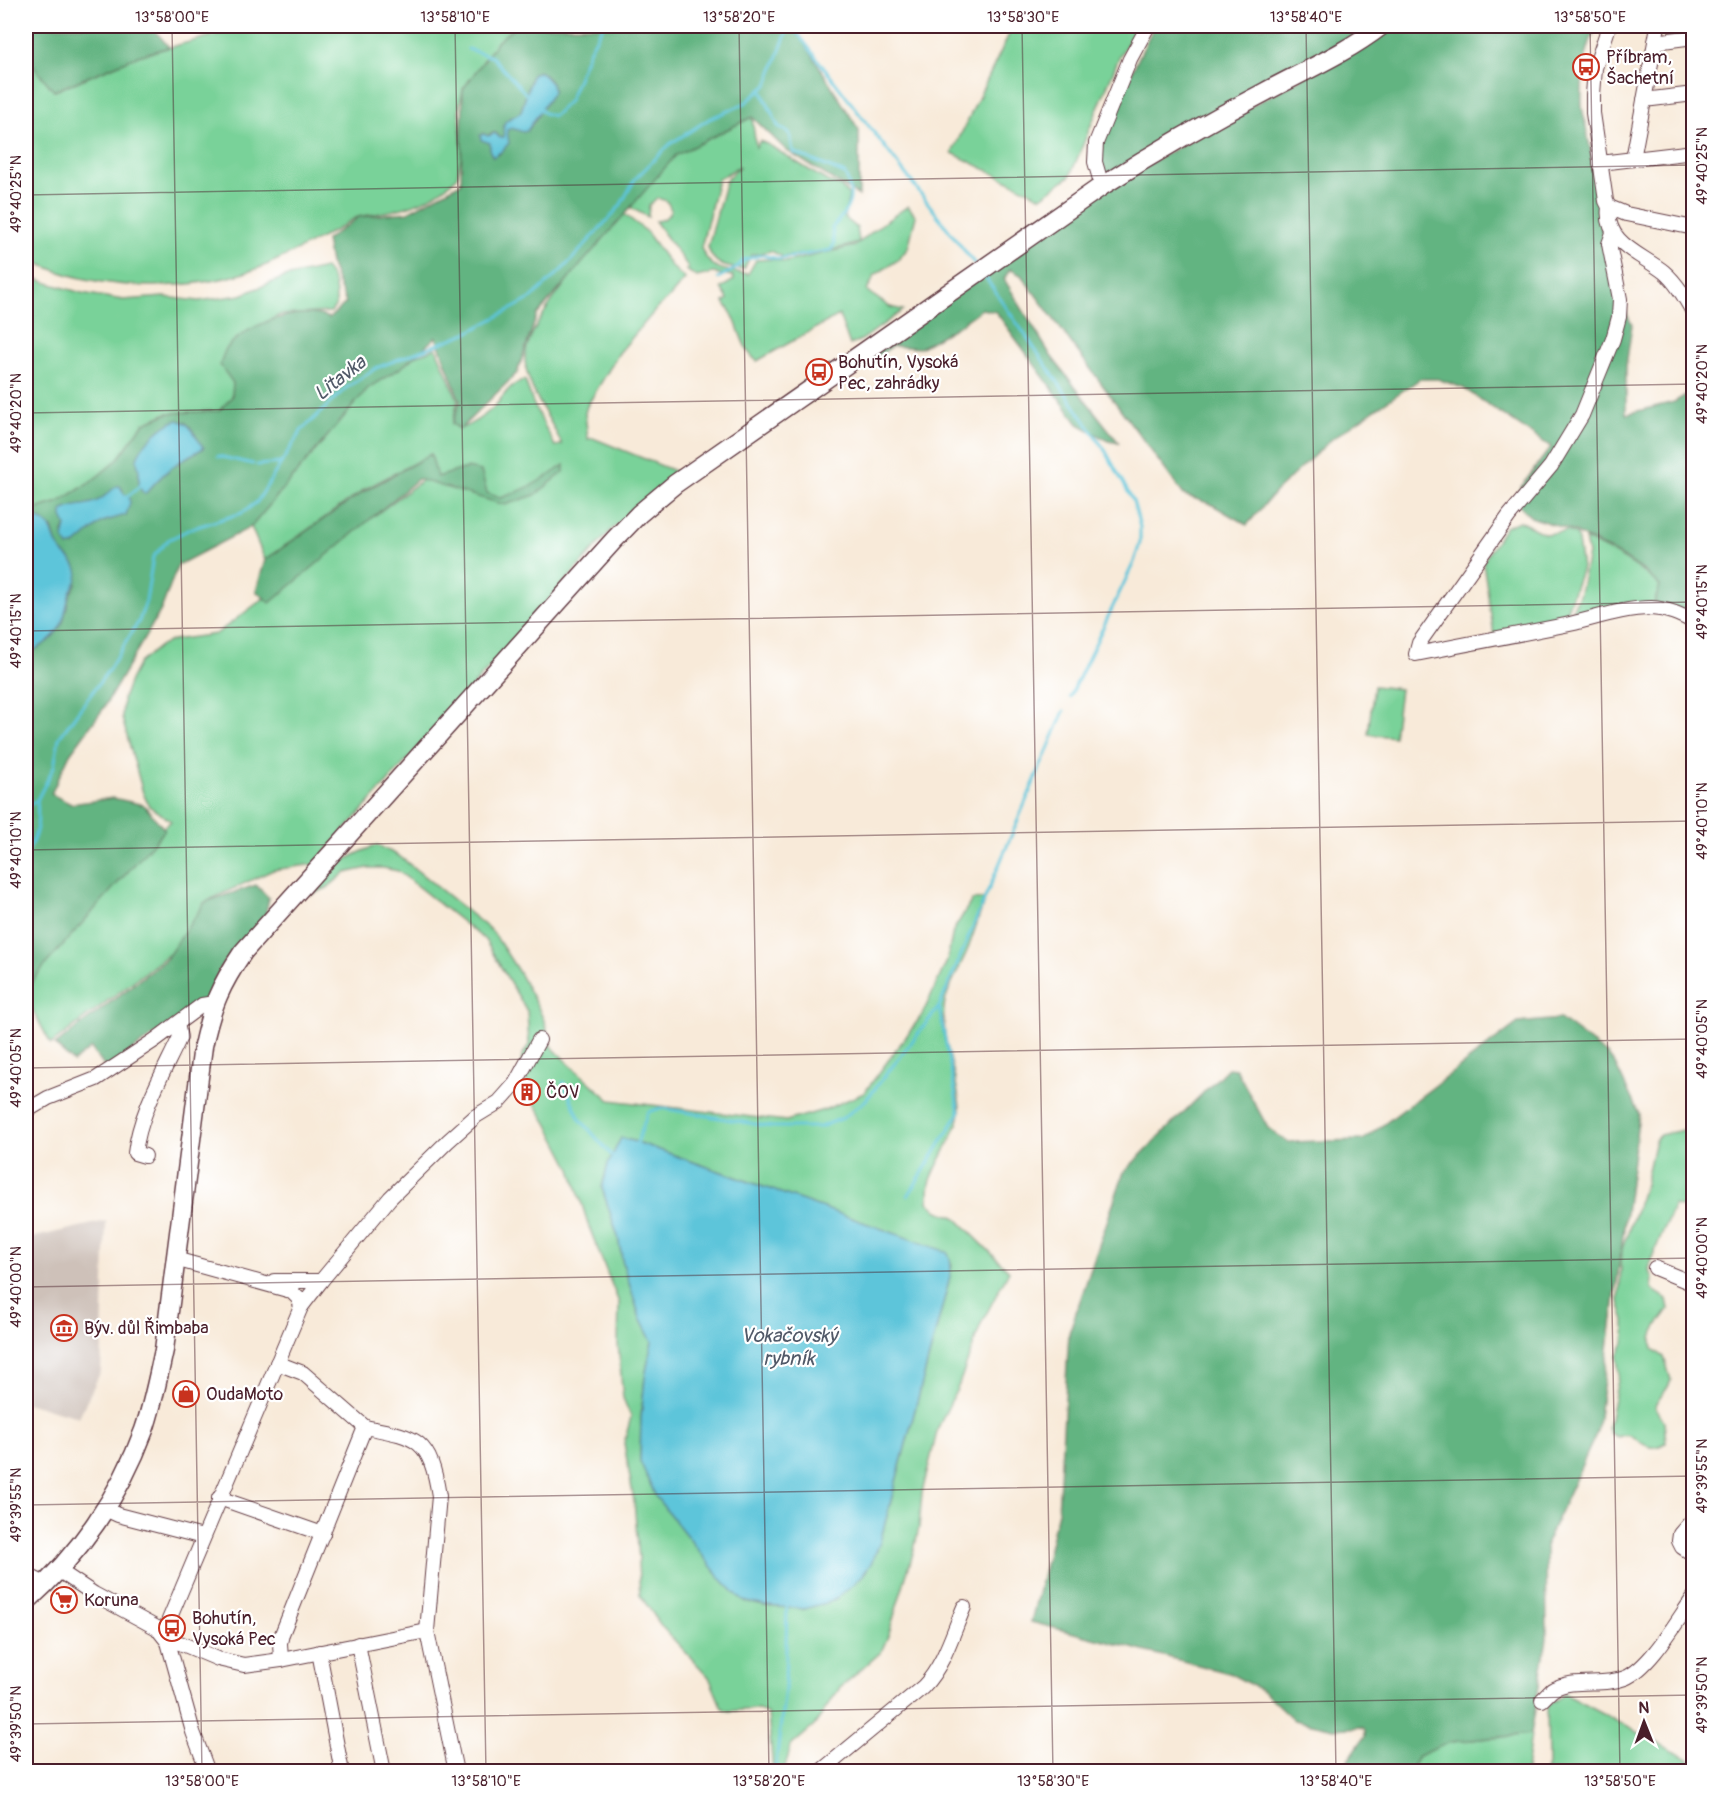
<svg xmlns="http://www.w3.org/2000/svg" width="1719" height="1797" font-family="Pangolin,sans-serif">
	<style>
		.industrial { fill: #cec1b9 }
		.green { fill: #79d299; stroke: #627862; stroke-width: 1.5; fill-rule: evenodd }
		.forest { fill: #62b481; stroke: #566a56; stroke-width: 1.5; fill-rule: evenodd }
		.water { fill: #5dc5da; stroke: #547282; stroke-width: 1.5 }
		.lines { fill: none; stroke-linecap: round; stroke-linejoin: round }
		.stream { stroke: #5dc5da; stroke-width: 3 }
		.minor-casing { stroke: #643d45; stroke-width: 16 }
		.major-casing { stroke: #643d45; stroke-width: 21 }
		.minor { stroke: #fff; stroke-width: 14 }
		.major { stroke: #fff; stroke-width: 18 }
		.ticks { fill: none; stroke: #4a1f2b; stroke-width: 1.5; stroke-opacity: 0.45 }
		.labels { text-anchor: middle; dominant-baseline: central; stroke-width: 4.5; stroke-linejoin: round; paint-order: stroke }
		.poi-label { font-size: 18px; fill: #4a1f2b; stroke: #fff; text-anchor: start }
		.water-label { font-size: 20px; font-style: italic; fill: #515968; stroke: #fff }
		.neatline { fill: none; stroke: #4a1f2b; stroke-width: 2 }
		.ticks-label { font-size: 15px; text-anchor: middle; fill: #4a1f2b }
	</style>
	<rect width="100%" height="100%" fill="#fff"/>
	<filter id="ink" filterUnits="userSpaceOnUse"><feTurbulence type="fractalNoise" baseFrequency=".0167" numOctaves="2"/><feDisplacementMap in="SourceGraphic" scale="12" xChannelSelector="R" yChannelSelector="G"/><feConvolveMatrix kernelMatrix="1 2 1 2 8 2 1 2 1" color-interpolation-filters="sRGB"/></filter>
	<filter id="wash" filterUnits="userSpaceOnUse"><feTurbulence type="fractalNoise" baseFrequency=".008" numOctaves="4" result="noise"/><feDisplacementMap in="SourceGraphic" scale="24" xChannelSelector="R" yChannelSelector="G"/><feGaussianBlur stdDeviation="1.35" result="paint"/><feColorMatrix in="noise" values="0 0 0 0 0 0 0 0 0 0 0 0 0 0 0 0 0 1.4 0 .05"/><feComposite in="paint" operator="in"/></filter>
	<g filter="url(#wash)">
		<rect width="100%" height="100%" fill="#f8ead9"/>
		<polygon class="industrial" points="106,1221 101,1371 79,1417 26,1403 26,1239"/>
		<g class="green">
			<path d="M248,26H515L498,41L463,89L459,109L462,152L457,177C435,199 410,208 380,213C373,215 365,215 358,217C349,220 342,227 334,231C315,241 297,251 277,260C221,288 142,292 81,278C62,274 43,266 26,258V57L55,91L138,56Z"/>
			<polygon points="1013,26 1138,26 1120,55 1070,176 1041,197 952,153"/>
			<path d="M752,117L756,147L760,141L769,145L827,181L840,186L849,195L844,217L857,228L859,241L855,244L829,251L783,257L771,251L751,255L744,269C727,268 713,266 708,247L726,180L740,166L718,179L701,248C711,272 725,270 748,274L756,260L773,259L785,262L855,246L879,226L908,206L916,216L908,248L898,260L875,275L867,291L890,307L903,310L863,339L850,345L839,315L757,361C742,350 740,329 732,314C730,310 726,306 724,302L728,299L721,288L734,280L733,276L713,273L697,277L686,270L689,268L655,221C663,221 668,218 671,210L667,201L657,198L649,205L648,217L631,208L633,202L676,155Z"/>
			<path d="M624,214L646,231L671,266L685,279L667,300L659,306L619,353L587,406L585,413L588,439L593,438L677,472L611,530L315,864L273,870L211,899L177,948L51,1044L26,998V983L136,848L171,821L149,806L143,793L122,718L123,699L130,680L139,663L160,646L173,640L216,634L430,474L431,454L365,489L265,560L251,527L368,388L402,367L415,356L436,348L458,400L452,424L460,429C472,424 483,417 493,408C505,396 507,385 525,380L533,403L555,446L562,445C551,418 528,392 525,361C523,323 599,244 624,214Z"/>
			<path d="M325,268C336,280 336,289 336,305L331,312L280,315L246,332L233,383L232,397L219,411L167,413L144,423L117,460L91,482L59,502L26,512V275L51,284L82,293L123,300L164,297L199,301L241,295L285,277Z"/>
			<polygon points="1519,521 1545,534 1568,531 1577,535 1582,568 1563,621 1494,635 1483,562 1505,527"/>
			<path d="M1585,539C1613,552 1638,565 1660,586L1653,606L1568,620L1580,593L1588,554Z"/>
			<polygon points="1374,686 1400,689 1394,737 1368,734"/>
			<path d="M377,845L399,856L493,932L518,971L538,1007L545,1023L550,1045L570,1065L610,1100L786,1121L824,1110L864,1093L922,1015L947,961L953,931L972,900L985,899C979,916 974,934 967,951C961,965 949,986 945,1001C938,1037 958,1073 960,1109C961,1126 937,1162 931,1180C928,1188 930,1195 928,1202L938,1211L955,1217L1009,1271L981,1324L958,1387L938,1428L922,1493L919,1527L914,1550L888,1636L881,1652L839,1689L814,1726L791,1746L784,1771H773L768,1714L758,1709L729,1711L722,1708L709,1677L662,1627L640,1595L638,1564L639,1559L634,1501L624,1443L631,1417L623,1398L618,1344L619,1303L589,1227L571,1169L547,1123L532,1099L521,1065L522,1056L529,1045L527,1011L485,940L398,871L383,868H368L345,873L327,888L313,894C334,863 343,859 377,845ZM621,1138L637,1142L947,1252L952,1265L945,1296L880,1542L804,1609L765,1606L743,1601L640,1461L641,1418L645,1377L652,1342L640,1318L623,1264L618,1237L602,1188L608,1164Z"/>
			<path d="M1693,1128V1210L1674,1205L1651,1260L1649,1270L1653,1278L1652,1289L1667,1299L1669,1309C1661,1322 1648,1332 1653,1349L1664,1357L1671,1380C1668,1391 1659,1396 1655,1406L1664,1421L1666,1443C1642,1458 1638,1428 1618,1437L1611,1434L1608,1428L1619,1374L1617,1357L1624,1343L1625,1334V1320L1619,1302L1622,1249L1645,1184L1655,1140L1660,1135Z"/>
			<polygon points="1565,1694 1692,1761 1693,1759 1693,1771 1546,1771 1548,1765 1547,1706"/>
			<polygon points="1531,1734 1526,1771 1410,1772 1418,1756 1450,1742"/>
		</g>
		<g class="forest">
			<polygon points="26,26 151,26 169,47 138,56 54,91 26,57"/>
			<path d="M516,26H794L859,130V196L787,151L752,117L676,155L537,315L517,373L460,429L452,424L460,401L436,337L402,367L368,388L251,527L178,565L161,610L103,709L70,754L51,794L71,804L113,798L144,805L165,830L46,964L26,989V654L38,648L63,622L70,594L76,584L70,559L61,551L56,542L52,528L41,520L36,518L26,521V512L59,502L91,482L117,460L144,423L169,413L219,411L232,397L233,383L220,365C222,360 223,352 227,348C246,324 301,305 329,318L346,303L330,263L326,240L359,217L408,212L461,183L463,89L498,41ZM538,71C546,74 554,84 553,92L529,129L511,128L507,130L505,148L498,155L490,150V143L484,134L488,136L491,133H496L500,138L504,137L510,117L519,114L522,108L532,75ZM185,422L190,427L203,448C177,462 164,472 145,494L139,485V472ZM122,488L123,494C133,500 128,505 126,515L102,522L73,546L63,533L66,524L64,510C73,506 83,506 93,503C105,499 109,489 122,488Z"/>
			<polygon points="1154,26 1373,26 1106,176 1099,169 1102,134"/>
			<path d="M1390,26H1597C1584,50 1581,80 1582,107L1620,299L1632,325L1626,366V414L1674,402L1693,391V618L1654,603L1660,586L1644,571L1624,558L1575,532L1531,517L1512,499L1551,447L1463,388L1438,379H1420L1333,438L1276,491L1247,525L1211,504L1184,495L1021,275L1010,269L1004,279L1051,356L1119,443L1108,441L1078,424L996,312L982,309L958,326L920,348L893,346L807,404L853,366L1102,190L1371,39Z"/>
			<path d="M431,454L437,477L467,468L481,471L487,493L500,498C524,491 544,480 564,465V472L535,495L505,505L418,479L270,603L256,591L265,560L363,492Z"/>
			<polygon points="256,885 269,898 265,917 222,965 207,998 106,1069 91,1048 73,1062 55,1045 166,959 205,902"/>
			<polygon points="1560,1019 1608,1055 1615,1064 1639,1114 1597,1432 1546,1543 1547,1638 1531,1734 1450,1742 1418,1756 1410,1771 1341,1771 1365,1736 1365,1730 1362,1727 1334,1729 1294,1720 1263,1691 1229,1673 1031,1622 1058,1512 1069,1333 1124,1172 1228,1068 1236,1069 1268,1128 1288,1142 1363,1140 1518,1023"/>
		</g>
		<g class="water">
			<path d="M536,72H541L552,84L553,92L527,131L523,132L511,128L507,130L509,143L502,151L493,157L490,152V143L481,140L480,135L484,134L488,136L495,133L500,138L504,137C501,117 508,121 521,112L532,75Z"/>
			<path d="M178,420C192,423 195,437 204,448C176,462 165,471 145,494C136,487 140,482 139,472C139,467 136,464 137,458C141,445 164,423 178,420Z"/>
			<path d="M117,486H120L124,494L129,497L130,503L126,515L102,522L76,544L68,547L63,538L66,525L62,517V511C70,505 82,506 92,503C103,500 108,492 117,486Z"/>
			<path d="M36,518C55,524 50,532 58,546C62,554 72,558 76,567C81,578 74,584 70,593C67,602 66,611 63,620C57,638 41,647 26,654V521Z"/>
			<path d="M621,1138L637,1142L947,1252C955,1266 949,1281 945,1296L880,1542L872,1562L863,1575L848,1589L837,1598L826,1603L804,1609L765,1606L743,1601L721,1579L656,1497L640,1461L641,1418L645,1377L652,1342L640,1318L623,1264L618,1237L602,1188L608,1164Z"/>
		</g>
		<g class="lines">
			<g class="stream">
				<polyline points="792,26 977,267"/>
				<polyline points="468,49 492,57 527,95"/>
				<polyline points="539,108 544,113 554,116 569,101 589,51 603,26"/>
				<polyline points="985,277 1105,450 1133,501 1140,527 1140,543 1134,562 1070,697"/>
				<path d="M718,278L735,269L744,260L761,255L780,259L831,250L834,244L832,228C849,208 856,200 845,174L793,152L790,134L778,126L761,90"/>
				<polyline points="218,456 253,464"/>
				<polyline points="257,465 281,463"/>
				<polyline points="126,498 141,485"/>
				<polyline points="26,799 32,804"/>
				<polyline points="26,807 37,800 54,767 59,738 110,668 139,621 146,601 153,557 168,540 190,529 242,513 257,502 301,431 346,388 376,368 469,332 530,299 566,266 620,206 635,179 670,144 709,119 744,104 767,85 789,26"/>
				<path d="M26,854C38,835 39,822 37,800"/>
				<polyline points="563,1082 580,1119 613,1157"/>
				<polyline points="636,1146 648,1112 661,1108 772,1127 820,1127 843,1118 866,1100 939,1007"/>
				<polyline points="908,1196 959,1113 939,1007 1064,711"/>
				<polyline points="775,1772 785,1689 787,1606"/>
			</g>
		</g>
	</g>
	<g filter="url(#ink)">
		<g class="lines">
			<defs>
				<g id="minor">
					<path d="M1609,26L1595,68L1593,95V113L1606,201L1609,207C1604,243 1641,254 1664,272C1677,283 1686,299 1694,314"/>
					<polyline points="1655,42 1694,37"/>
					<polyline points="1644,100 1694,94"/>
					<polyline points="1633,159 1658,26"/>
					<polyline points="1600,163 1694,152"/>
					<polyline points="1102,186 1095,162 1096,143 1130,59 1148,26"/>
					<polyline points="1609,207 1626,214 1694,228"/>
					<path d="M1613,233L1609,244L1620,299L1619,317L1613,339L1582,415L1551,466L1509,516L1419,643L1416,654C1466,644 1516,635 1565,625C1593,619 1622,608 1651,608C1668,609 1679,614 1694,622"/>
					<polyline points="26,1111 48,1098 96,1079 155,1040 202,1005 214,1003"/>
					<path d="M145,1156L135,1153C140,1112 163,1074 180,1037L177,1024"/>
					<polyline points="1655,1268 1694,1284"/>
					<polyline points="274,1281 321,1281"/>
					<polyline points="301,1307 321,1281 390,1198 448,1141 476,1116 499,1102 515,1084 539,1040"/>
					<polyline points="277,1363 303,1373 365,1427"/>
					<polyline points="219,1498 323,1534"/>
					<polyline points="105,1509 118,1515 203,1537"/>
					<polyline points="1694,1518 1680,1534 1679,1541 1682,1547 1694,1555"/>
					<polyline points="58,1570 94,1594 157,1628 168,1642 193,1732 208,1772"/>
					<polyline points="26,1577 33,1578 45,1584"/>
					<polyline points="163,1634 301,1307 299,1299 291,1291 175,1259"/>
					<polyline points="168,1642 180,1643 218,1659 244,1665 281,1660 427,1631"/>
					<polyline points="358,1644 384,1772"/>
					<polyline points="319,1652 342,1772"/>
					<path d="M281,1660L280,1643L282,1634L365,1427C417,1437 430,1438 439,1496L427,1631L456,1772"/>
					<path d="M1542,1700C1545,1697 1549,1693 1552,1690C1574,1677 1602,1687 1625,1678C1650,1668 1678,1619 1694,1597"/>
					<path d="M820,1772L923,1687C944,1665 952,1635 964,1607"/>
				</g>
				<path id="major" d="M26,1602C78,1556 120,1496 144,1430C153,1404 158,1377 164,1350L203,1046C212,1005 220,986 243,952L614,540L639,514L675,484L1102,186C1155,152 1209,121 1265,92C1304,71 1346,53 1381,26"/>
			</defs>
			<use href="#minor" class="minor-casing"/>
			<use href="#major" class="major-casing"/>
			<use href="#minor" class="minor"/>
			<use href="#major" class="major"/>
		</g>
	</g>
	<path class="ticks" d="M172,26L202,1772M455,26L486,1772M739,26L769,1772M1022,26L1053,1772M1306,26L1336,1772M1590,26L1620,1772M26,195L1694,165M26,413L1694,384M26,631L1694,602M26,850L1694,821M26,1068L1694,1039M26,1287L1694,1258M26,1505L1694,1476M26,1724L1694,1695"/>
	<defs>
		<symbol id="bus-ring" viewBox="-11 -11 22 22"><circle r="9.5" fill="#fff" stroke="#c8321e" stroke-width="1.5"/><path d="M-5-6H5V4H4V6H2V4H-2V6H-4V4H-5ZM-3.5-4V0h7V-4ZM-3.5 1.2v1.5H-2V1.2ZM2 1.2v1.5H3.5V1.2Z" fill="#c8321e"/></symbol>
		<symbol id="building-ring" viewBox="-11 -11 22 22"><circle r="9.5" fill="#fff" stroke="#c8321e" stroke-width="1.5"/><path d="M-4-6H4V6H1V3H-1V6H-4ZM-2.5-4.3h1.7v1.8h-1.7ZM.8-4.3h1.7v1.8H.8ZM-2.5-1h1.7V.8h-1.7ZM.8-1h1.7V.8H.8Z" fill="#c8321e"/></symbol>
		<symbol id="museum-ring" viewBox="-11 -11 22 22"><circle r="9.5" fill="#fff" stroke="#c8321e" stroke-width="1.5"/><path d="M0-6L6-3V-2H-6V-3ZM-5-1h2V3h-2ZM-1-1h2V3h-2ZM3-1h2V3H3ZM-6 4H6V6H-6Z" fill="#c8321e"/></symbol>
		<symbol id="shop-ring" viewBox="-11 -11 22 22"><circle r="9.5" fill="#fff" stroke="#c8321e" stroke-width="1.5"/><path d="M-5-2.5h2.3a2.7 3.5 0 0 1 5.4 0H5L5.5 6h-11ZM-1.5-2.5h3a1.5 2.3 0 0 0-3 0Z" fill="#c8321e"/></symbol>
		<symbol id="supermarket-ring" viewBox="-11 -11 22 22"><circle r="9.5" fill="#fff" stroke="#c8321e" stroke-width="1.5"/><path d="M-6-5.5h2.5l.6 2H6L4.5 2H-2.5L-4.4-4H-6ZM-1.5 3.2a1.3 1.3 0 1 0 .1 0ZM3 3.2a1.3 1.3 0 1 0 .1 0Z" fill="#c8321e"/></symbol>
	</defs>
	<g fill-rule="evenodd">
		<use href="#bus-ring" x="1571" y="52" width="30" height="30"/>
		<use href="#bus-ring" x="804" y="357" width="30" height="30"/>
		<use href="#building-ring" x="512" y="1077" width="30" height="30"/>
		<use href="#museum-ring" x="49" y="1313" width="30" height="30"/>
		<use href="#shop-ring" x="171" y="1379" width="30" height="30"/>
		<use href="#supermarket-ring" x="49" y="1585" width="30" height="30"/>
		<use href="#bus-ring" x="157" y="1613" width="30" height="30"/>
	</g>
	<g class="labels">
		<g class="poi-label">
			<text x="1606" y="57">Příbram,<tspan x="1606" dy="21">Šachetní</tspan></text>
			<text x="838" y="362">Bohutín, Vysoká<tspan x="838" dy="21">Pec, zahrádky</tspan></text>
			<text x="546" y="1092">ČOV</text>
			<text x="84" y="1328">Býv. důl Řimbaba</text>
			<text x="206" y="1394">OudaMoto</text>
			<text x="84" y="1600">Koruna</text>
			<text x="192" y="1618">Bohutín,<tspan x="192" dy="21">Vysoká Pec</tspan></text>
		</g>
		<g class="water-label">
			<text transform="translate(340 378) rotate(-38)">Litavka</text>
			<text x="789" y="1335">Vokačovský<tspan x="789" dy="23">rybník</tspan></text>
		</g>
	</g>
	<rect width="1719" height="1797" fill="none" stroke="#fff" stroke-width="66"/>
	<g transform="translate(1644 1722) rotate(359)" stroke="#ffffff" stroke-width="4.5" paint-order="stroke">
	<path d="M0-4.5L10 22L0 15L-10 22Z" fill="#4a1f2b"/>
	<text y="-9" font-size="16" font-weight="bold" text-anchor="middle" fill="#4a1f2b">N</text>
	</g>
	<rect x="33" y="33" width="1653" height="1731" class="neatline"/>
	<g class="ticks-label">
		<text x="172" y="22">13°58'00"E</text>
		<text x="455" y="22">13°58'10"E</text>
		<text x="739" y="22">13°58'20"E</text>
		<text x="1023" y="22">13°58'30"E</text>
		<text x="1306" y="22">13°58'40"E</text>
		<text x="1590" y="22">13°58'50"E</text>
		<text transform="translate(1702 166) rotate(-90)" y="5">49°40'25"N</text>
		<text transform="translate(16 194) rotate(-90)" y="5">49°40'25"N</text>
		<text transform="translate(1702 384) rotate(-90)" y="5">49°40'20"N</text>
		<text transform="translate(16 413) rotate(-90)" y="5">49°40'20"N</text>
		<text transform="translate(1702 602) rotate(-90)" y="5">49°40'15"N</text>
		<text transform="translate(16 631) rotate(-90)" y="5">49°40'15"N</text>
		<text transform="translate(1702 821) rotate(-90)" y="5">49°40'10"N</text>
		<text transform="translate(16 850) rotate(-90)" y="5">49°40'10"N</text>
		<text transform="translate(1702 1039) rotate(-90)" y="5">49°40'05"N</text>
		<text transform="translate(16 1068) rotate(-90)" y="5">49°40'05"N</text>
		<text transform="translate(1702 1258) rotate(-90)" y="5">49°40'00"N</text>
		<text transform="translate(16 1287) rotate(-90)" y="5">49°40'00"N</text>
		<text transform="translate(1702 1476) rotate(-90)" y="5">49°39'55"N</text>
		<text transform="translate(16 1505) rotate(-90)" y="5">49°39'55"N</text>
		<text transform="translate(1702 1695) rotate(-90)" y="5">49°39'50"N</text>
		<text transform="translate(16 1724) rotate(-90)" y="5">49°39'50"N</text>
		<text x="202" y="1786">13°58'00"E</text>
		<text x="486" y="1786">13°58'10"E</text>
		<text x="769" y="1786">13°58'20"E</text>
		<text x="1053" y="1786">13°58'30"E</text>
		<text x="1336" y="1786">13°58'40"E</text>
		<text x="1620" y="1786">13°58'50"E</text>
	</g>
</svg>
